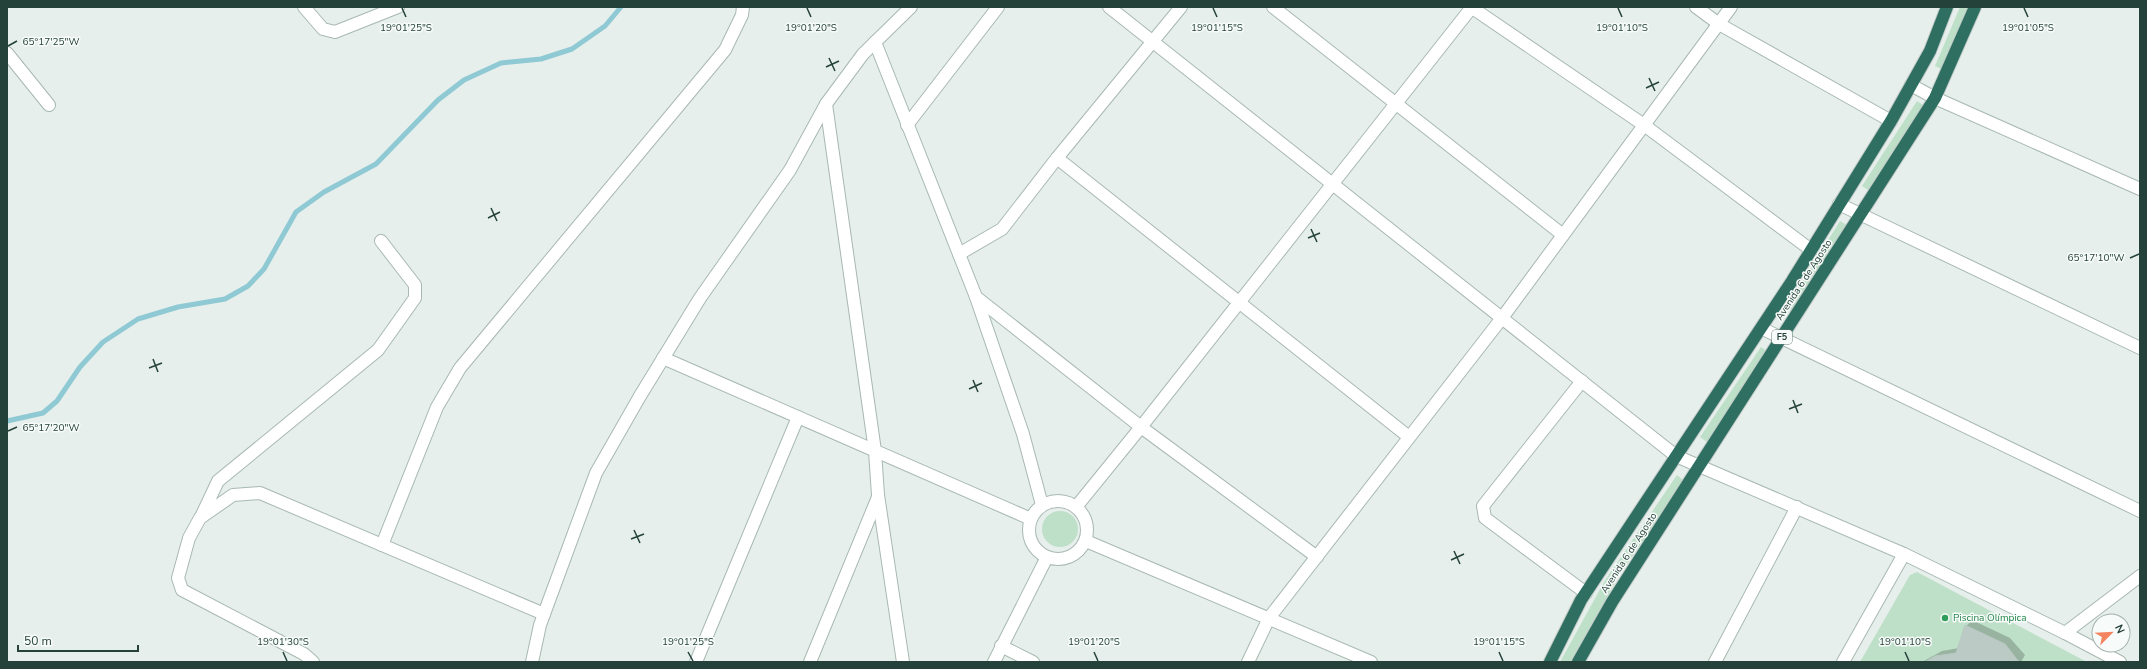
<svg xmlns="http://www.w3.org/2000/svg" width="2147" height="669" font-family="'Nunito Sans',sans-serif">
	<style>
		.green { fill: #bfe0c8 }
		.shadow { fill: #0003 }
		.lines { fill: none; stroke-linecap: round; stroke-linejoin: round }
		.stream { stroke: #8ec9d4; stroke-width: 5 }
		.building { fill: #bbcac4; stroke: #b8c9c2 }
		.minor-casing { stroke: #a8b8b2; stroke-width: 14 }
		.highway-casing { stroke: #c2cac8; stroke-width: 14 }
		.minor { stroke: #fff; stroke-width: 12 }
		.highway { stroke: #2f6f62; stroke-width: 12 }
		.ticks { fill: none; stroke: #24423a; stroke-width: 1.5 }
		.leisure-dot { fill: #2e9e5b; stroke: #f7fbf9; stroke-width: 1.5 }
		.labels { text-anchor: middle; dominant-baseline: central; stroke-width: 3; stroke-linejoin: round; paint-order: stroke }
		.shield { fill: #f7fbf9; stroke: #637a73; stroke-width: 1 }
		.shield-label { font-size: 9px; font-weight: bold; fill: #24423a }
		.street-label { font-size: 10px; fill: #24423a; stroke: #f7fbf9 }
		.leisure-label { font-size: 10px; fill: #27864d; stroke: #f7fbf9; text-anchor: start }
		.ticks-label { font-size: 10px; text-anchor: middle; fill: #24423a; stroke: #f7fbf9; stroke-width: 3; stroke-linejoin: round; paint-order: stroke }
	</style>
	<rect width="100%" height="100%" fill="#e6efeb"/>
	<g class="green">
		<polygon points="1960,7 1971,7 1943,70 1935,66"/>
		<polygon points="1917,101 1923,105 1868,190 1862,186"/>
		<polygon points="1840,221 1847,225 1794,313 1786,308"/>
		<polygon points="1761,347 1768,352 1707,442 1700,437"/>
		<polygon points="1677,475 1684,481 1620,574 1570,662 1560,662 1604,582"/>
		<circle cx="1060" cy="529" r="18"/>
		<polygon points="1917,572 2087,662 1860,662 1910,575"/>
	</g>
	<polygon class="shadow" points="1972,620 2010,638 2025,655 2021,662 1922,662 1942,651 1959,648 1966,626"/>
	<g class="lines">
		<polyline class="stream" points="7,421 43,413 57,401 80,367 103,342 138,319 178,307 225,299 248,286 264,269 296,212 324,192 376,164 438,100 464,80 501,63 541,59 572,49 605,26 621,7"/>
	</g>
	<polygon class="building" points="1965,625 2005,644 2019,662 1925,662 1935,656 1956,653"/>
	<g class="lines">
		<defs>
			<g id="minor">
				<polyline points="304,7 323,29 335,32 398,7"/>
				<polyline points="1109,7 1676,456 1904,554 2065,633 2120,662"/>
				<polyline points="1273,7 1563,235"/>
				<polyline points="1471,7 1644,125 1811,250"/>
				<polyline points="1696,7 1719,24 1891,121"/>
				<polyline points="875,42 976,297 1023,434 1042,505"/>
				<polyline points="7,53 49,105"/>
				<polyline points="1911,85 1935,98 2140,189"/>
				<polyline points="826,104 875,451 878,495 903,662"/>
				<polyline points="907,125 998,7"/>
				<polyline points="1057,158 1409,437"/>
				<polyline points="1839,204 2140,348"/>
				<polyline points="959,254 1002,229 1057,158 1181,7"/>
				<polyline points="976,297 1141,427 1317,557"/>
				<polyline points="1761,328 2140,511"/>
				<polyline points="663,358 1031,519"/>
				<polyline points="1582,381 1483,506 1485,518 1586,593"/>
				<circle cx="1058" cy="530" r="29"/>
				<polyline points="1076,507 1141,427 1472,7"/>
				<polyline points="201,517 218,481 378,350 415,298 415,285 381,241"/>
				<polyline points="1086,541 1371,662"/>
				<polyline points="382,545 437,407 460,368 725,50 742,15 743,7"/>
				<polyline points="2065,633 2140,576"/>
				<polyline points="1001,646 1033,662"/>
				<polyline points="313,662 304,654 182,590 178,578 189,538 200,518 233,495 260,493 544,614"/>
				<polyline points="532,662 540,625 596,473 640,396 700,298 790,170 826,104 863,54 911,7"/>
				<polyline points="696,662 798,417"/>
				<polyline points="810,662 878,497"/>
				<polyline points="994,662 1047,557"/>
				<polyline points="1248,662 1269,618 1502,318 1731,7"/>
				<polyline points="1715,662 1797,507"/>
				<polyline points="1843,662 1904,554"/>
			</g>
			<g id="highway">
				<polyline points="1550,662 1581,600 1792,281 1891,121 1930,51 1947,7"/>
				<polyline points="1578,662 1612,602 1935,98 1975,7"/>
			</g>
		</defs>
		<use href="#minor" class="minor-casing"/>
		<use href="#highway" class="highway-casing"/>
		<use href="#minor" class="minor"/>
		<use href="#highway" class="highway"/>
	</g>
	<path class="ticks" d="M402,8L406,17M807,8L811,17M1213,8L1217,17M1618,8L1622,17M2024,8L2028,17M8,46L17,41M829,58L835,71M826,67L839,61M1649,78L1655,91M1646,88L1659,82M491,208L497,221M488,218L500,212M1311,229L1317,242M1308,238L1320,233M2130,258L2139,254M153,359L158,372M149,368L162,363M973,380L978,392M969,389L982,383M1793,400L1798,413M1789,409L1802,404M8,431L17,427M634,530L640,543M631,539L644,534M1454,551L1460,564M1451,560L1464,554M283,652L287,661M688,652L693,661M1094,652L1098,661M1499,652L1503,661M1905,652L1909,661"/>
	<circle class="leisure-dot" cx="1945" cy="618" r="4"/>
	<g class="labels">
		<rect class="shield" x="1772" y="330" width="20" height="14" rx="3"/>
		<g class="shield-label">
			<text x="1782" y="337">F5</text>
		</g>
		<g class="street-label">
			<text transform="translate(1804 280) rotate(-57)">Avenida 6 de Agosto</text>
			<text transform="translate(1629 553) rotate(-57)">Avenida 6 de Agosto</text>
		</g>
		<g class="leisure-label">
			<text x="1953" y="618">Piscina Olímpica</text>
		</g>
	</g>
	<g class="ticks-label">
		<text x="1622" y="31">19°01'10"S</text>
		<text x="2028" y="31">19°01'05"S</text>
		<text x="406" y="31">19°01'25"S</text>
		<text x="811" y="31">19°01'20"S</text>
		<text x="1217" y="31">19°01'15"S</text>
		<text x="51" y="45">65°17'25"W</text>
		<text x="2096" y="261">65°17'10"W</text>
		<text x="51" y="431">65°17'20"W</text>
		<text x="283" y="645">19°01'30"S</text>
		<text x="688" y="645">19°01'25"S</text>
		<text x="1094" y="645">19°01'20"S</text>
		<text x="1499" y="645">19°01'15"S</text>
		<text x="1905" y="645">19°01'10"S</text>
	</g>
	<rect width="2147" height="669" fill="none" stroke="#24423a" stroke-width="16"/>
	<g transform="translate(2111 633) rotate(66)"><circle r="19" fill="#f7fbf9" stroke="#a3b1ad"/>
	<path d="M0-3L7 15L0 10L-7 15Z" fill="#f4845f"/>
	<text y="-6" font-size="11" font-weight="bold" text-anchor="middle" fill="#24423a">N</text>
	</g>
	<path d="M18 645v6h120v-6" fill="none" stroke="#24423a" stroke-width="2"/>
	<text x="24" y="645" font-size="12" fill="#24423a" stroke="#f7fbf9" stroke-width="3" paint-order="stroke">50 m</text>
</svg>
